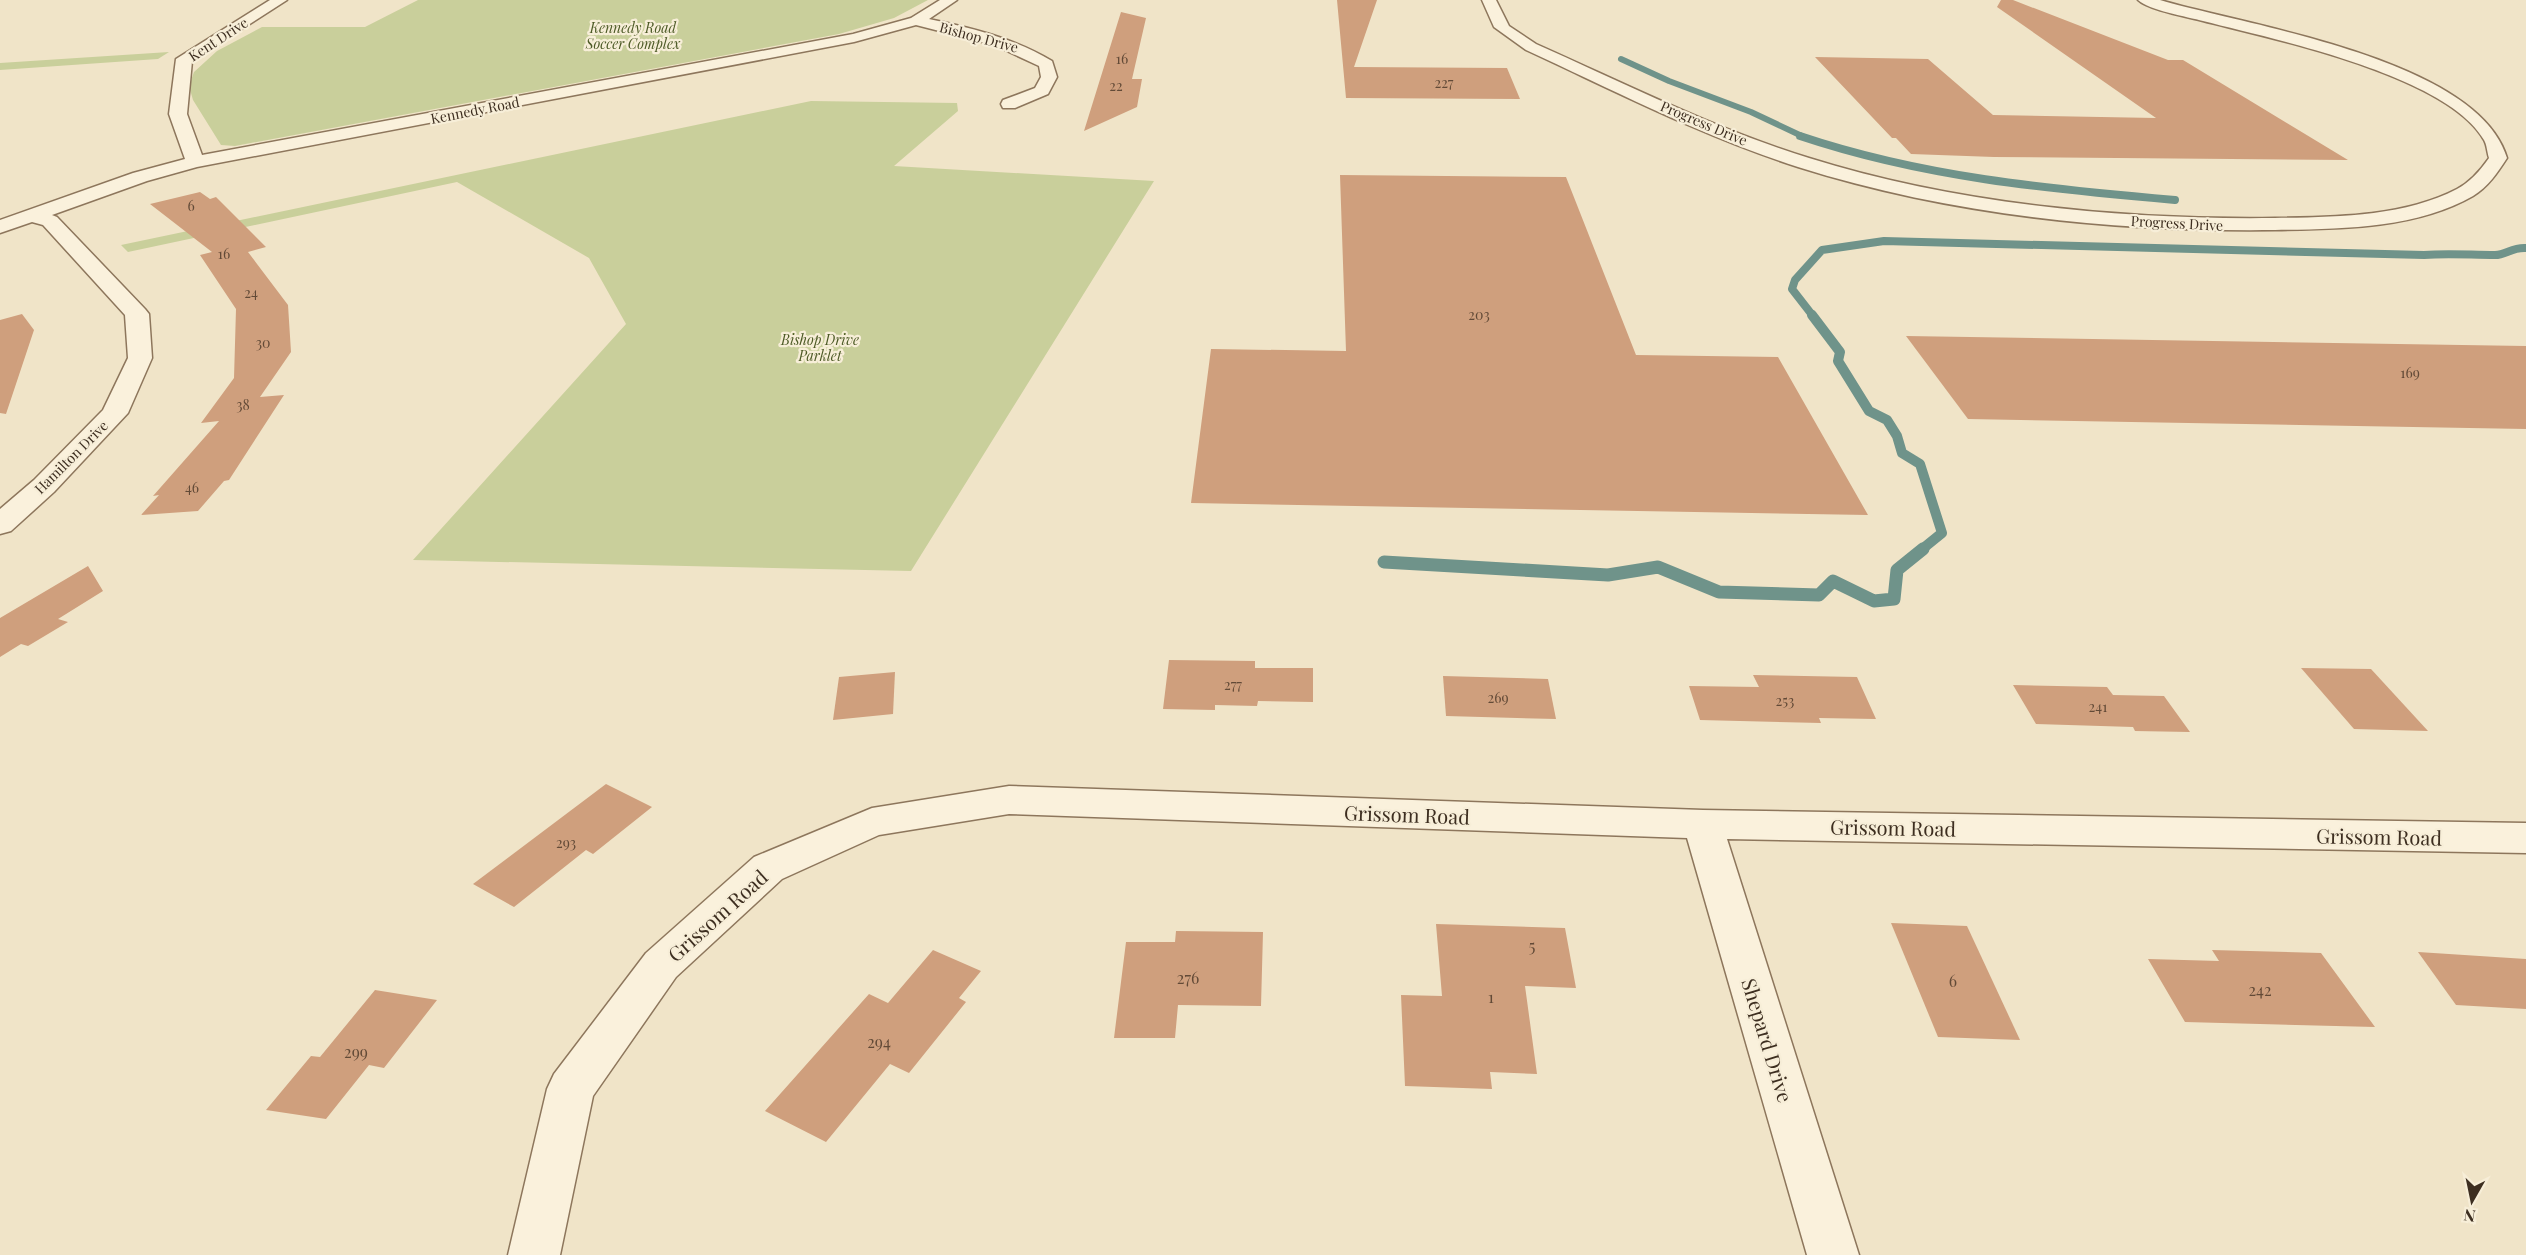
<svg xmlns="http://www.w3.org/2000/svg" width="2526" height="1255" font-family="'Playfair Display',serif">
	<style>
		.green { fill: #c9cf9b }
		.lines { fill: none; stroke-linecap: round; stroke-linejoin: round }
		.stream-far3 { stroke: #6f938a; stroke-width: 6 }
		.stream-far2 { stroke: #6f938a; stroke-width: 8 }
		.stream-far1 { stroke: #6f938a; stroke-width: 10 }
		.stream { stroke: #6f938a; stroke-width: 13 }
		.building { fill: #cf9f7d }
		.street-casing { stroke: #8d765c; stroke-width: 3 }
		.street { fill: #faf1dc; fill-rule: evenodd }
		.labels { text-anchor: middle; dominant-baseline: central; stroke-width: 4.5; stroke-linejoin: round; paint-order: stroke }
		.far-park-label { font-size: 14px; font-style: italic; fill: #4d5a26; stroke: #f7eed8 }
		.far-street-label { font-size: 14px; fill: #3d2e20; stroke: #f7eed8 }
		.number-label { font-size: 14px; fill: #624a37 }
		.near-number-label { font-size: 16px; fill: #624a37 }
		.near-street-label { font-size: 20px; fill: #3d2e20; stroke: #f7eed8 }
	</style>
	<rect width="100%" height="100%" fill="#f0e4c8"/>
	<g class="green">
		<polygon points="418,0 928,0 894,18 839,34 235,146 221,145 193,100 189,86 194,72 217,51 262,27 365,27"/>
		<polygon points="169,52 158,59 0,70 0,63"/>
		<polygon points="811,101 957,103 958,111 894,166 1154,181 911,571 413,560 626,324 589,258 457,182 128,252 121,245"/>
	</g>
	<g class="lines">
		<polyline class="stream-far3" points="1621,59 1669,81 1751,112 1804,137"/>
		<g class="stream-far2">
			<path d="M1800,136C1922,177 2047,189 2175,200"/>
			<path d="M1813,316L1792,289L1795,280L1822,250L1884,241L2424,255C2448,253 2471,255 2495,255C2506,255 2512,247 2526,248"/>
		</g>
		<polyline class="stream-far1" points="1812,315 1840,352 1838,361 1869,411 1887,420 1897,436 1902,453 1920,464 1942,533 1921,550"/>
		<polyline class="stream" points="1384,562 1608,575 1658,567 1719,592 1819,595 1833,581 1874,601 1894,599 1897,570 1923,549"/>
	</g>
	<g class="building">
		<polygon points="1337,0 1377,0 1354,67 1507,68 1520,99 1346,98"/>
		<polygon points="2001,0 2013,0 2168,60 2183,60 2348,160 1994,157 1911,154 1896,138 1892,138 1815,57 1928,59 1993,115 2156,118 1997,7"/>
		<polygon points="1121,12 1146,18 1132,79 1142,79 1137,107 1084,131"/>
		<polygon points="1340,175 1566,177 1636,355 1778,357 1868,515 1191,503 1211,349 1346,351"/>
		<polygon points="200,192 210,199 216,197 266,247 248,252 288,305 291,352 260,397 284,395 229,480 224,481 198,511 141,515 159,495 153,496 219,421 201,423 234,378 236,309 200,255 212,252 150,204"/>
		<polygon points="22,314 34,330 6,414 0,413 0,320"/>
		<polygon points="1906,336 2526,346 2526,429 1968,419"/>
		<polygon points="88,566 103,591 58,619 68,622 28,646 21,644 0,657 0,618"/>
		<polygon points="1169,660 1255,661 1255,668 1313,668 1313,702 1258,701 1257,706 1215,705 1215,710 1163,709"/>
		<polygon points="2301,668 2371,669 2428,731 2354,729"/>
		<polygon points="895,672 893,714 833,720 839,677"/>
		<polygon points="1753,675 1857,677 1876,719 1819,718 1821,723 1700,720 1689,686 1759,687"/>
		<polygon points="1443,676 1548,679 1556,719 1446,716"/>
		<polygon points="2013,685 2107,687 2113,695 2164,696 2190,732 2135,731 2133,727 2036,724"/>
		<polygon points="606,784 652,807 593,854 586,850 514,907 473,884"/>
		<polygon points="1891,923 1967,926 2020,1040 1938,1037"/>
		<polygon points="1436,924 1565,928 1576,988 1525,986 1537,1074 1490,1072 1492,1089 1405,1086 1401,995 1442,996"/>
		<polygon points="1176,931 1263,932 1261,1006 1178,1005 1175,1038 1114,1038 1126,942 1175,942"/>
		<polygon points="933,950 981,971 959,998 966,1002 909,1073 890,1064 826,1142 765,1111 869,994 888,1003"/>
		<polygon points="2212,950 2321,953 2375,1027 2185,1022 2148,959 2219,961"/>
		<polygon points="2418,952 2526,959 2526,1009 2456,1005"/>
		<polygon points="375,990 437,1000 384,1068 369,1065 326,1119 266,1110 311,1056 320,1057"/>
	</g>
	<g class="lines">
		<defs>
			<g id="street">
				<path d="M270,0H287L192,61L187,114L202,155L853,34L911,18L940,0H957L929,19C972,28 1013,38 1052,61L1057,77L1048,94L1015,108H1003L1001,104L1003,100L1035,88L1041,77L1039,66L994,45L916,25L854,42L197,167L147,181L52,215L57,217L145,309L149,314L152,358L128,413L54,492L11,531L0,534V509L34,480L103,410L128,358L125,315L43,225L32,222L0,233V220L133,173L185,159L169,114L176,59Z"/>
				<path d="M1482,0H1496L1509,26L1536,44C1626,84 1715,129 1809,158C1955,204 2123,220 2275,218C2334,217 2403,217 2457,189C2470,182 2480,171 2489,158C2487,152 2487,145 2484,140C2447,75 2273,39 2203,21C2188,17 2148,10 2138,0H2160C2248,26 2478,59 2507,158C2498,172 2488,187 2473,196C2416,229 2339,229 2275,230C2116,232 1950,215 1798,167C1704,137 1615,91 1526,50L1494,27Z"/>
				<polygon points="1009,786 1703,810 2526,823 2526,853 1727,839 1859,1255 1807,1255 1687,838 1009,814 879,835 782,879 676,977 593,1096 560,1255 508,1255 547,1089 554,1074 646,953 754,857 872,808"/>
			</g>
		</defs>
		<use href="#street" class="street-casing"/>
		<use href="#street" class="street"/>
	</g>
	<g class="labels">
		<g class="far-park-label">
			<text x="633" y="27">Kennedy Road<tspan x="633" dy="16">Soccer Complex</tspan></text>
			<text x="820" y="339">Bishop Drive<tspan x="820" dy="16">Parklet</tspan></text>
		</g>
		<g class="far-street-label">
			<text transform="translate(979 37) rotate(15)">Bishop Drive</text>
			<text transform="translate(218 39) rotate(-33)">Kent Drive</text>
			<text transform="translate(475 110) rotate(-11)">Kennedy Road</text>
			<text transform="translate(1704 123) rotate(23)">Progress Drive</text>
			<text transform="translate(2177 223) rotate(3)">Progress Drive</text>
			<text transform="translate(71 457) rotate(-45)">Hamilton Drive</text>
		</g>
		<g class="number-label">
			<text x="1122" y="58">16</text>
			<text x="1444" y="82">227</text>
			<text x="1116" y="85">22</text>
			<text x="191" y="205">6</text>
			<text x="224" y="253">16</text>
			<text x="251" y="292">24</text>
			<text x="1479" y="314">203</text>
			<text x="263" y="342">30</text>
			<text x="2410" y="372">169</text>
			<text x="243" y="404">38</text>
			<text x="192" y="487">46</text>
			<text x="1233" y="684">277</text>
			<text x="1498" y="697">269</text>
			<text x="1785" y="700">253</text>
			<text x="2098" y="706">241</text>
			<text x="566" y="842">293</text>
		</g>
		<g class="near-number-label">
			<text x="1532" y="945">5</text>
			<text x="1188" y="977">276</text>
			<text x="1953" y="980">6</text>
			<text x="2260" y="989">242</text>
			<text x="1491" y="996">1</text>
			<text x="879" y="1041">294</text>
			<text x="356" y="1051">299</text>
		</g>
		<g class="near-street-label">
			<text transform="translate(1407 814) rotate(2)">Grissom Road</text>
			<text transform="translate(1893 827) rotate(1)">Grissom Road</text>
			<text transform="translate(2379 836) rotate(1)">Grissom Road</text>
			<text transform="translate(717 915) rotate(-42)">Grissom Road</text>
			<text transform="translate(1768 1040) rotate(73)">Shepard Drive</text>
		</g>
	</g>
	<g transform="translate(2472 1201) rotate(189)" stroke="#f7eed8" stroke-width="4.5" paint-order="stroke">
	<path d="M0-4.5L10 22L0 15L-10 22Z" fill="#3d2e20"/>
	<text y="-9" font-size="16" font-weight="bold" text-anchor="middle" fill="#3d2e20">N</text>
	</g>
</svg>
